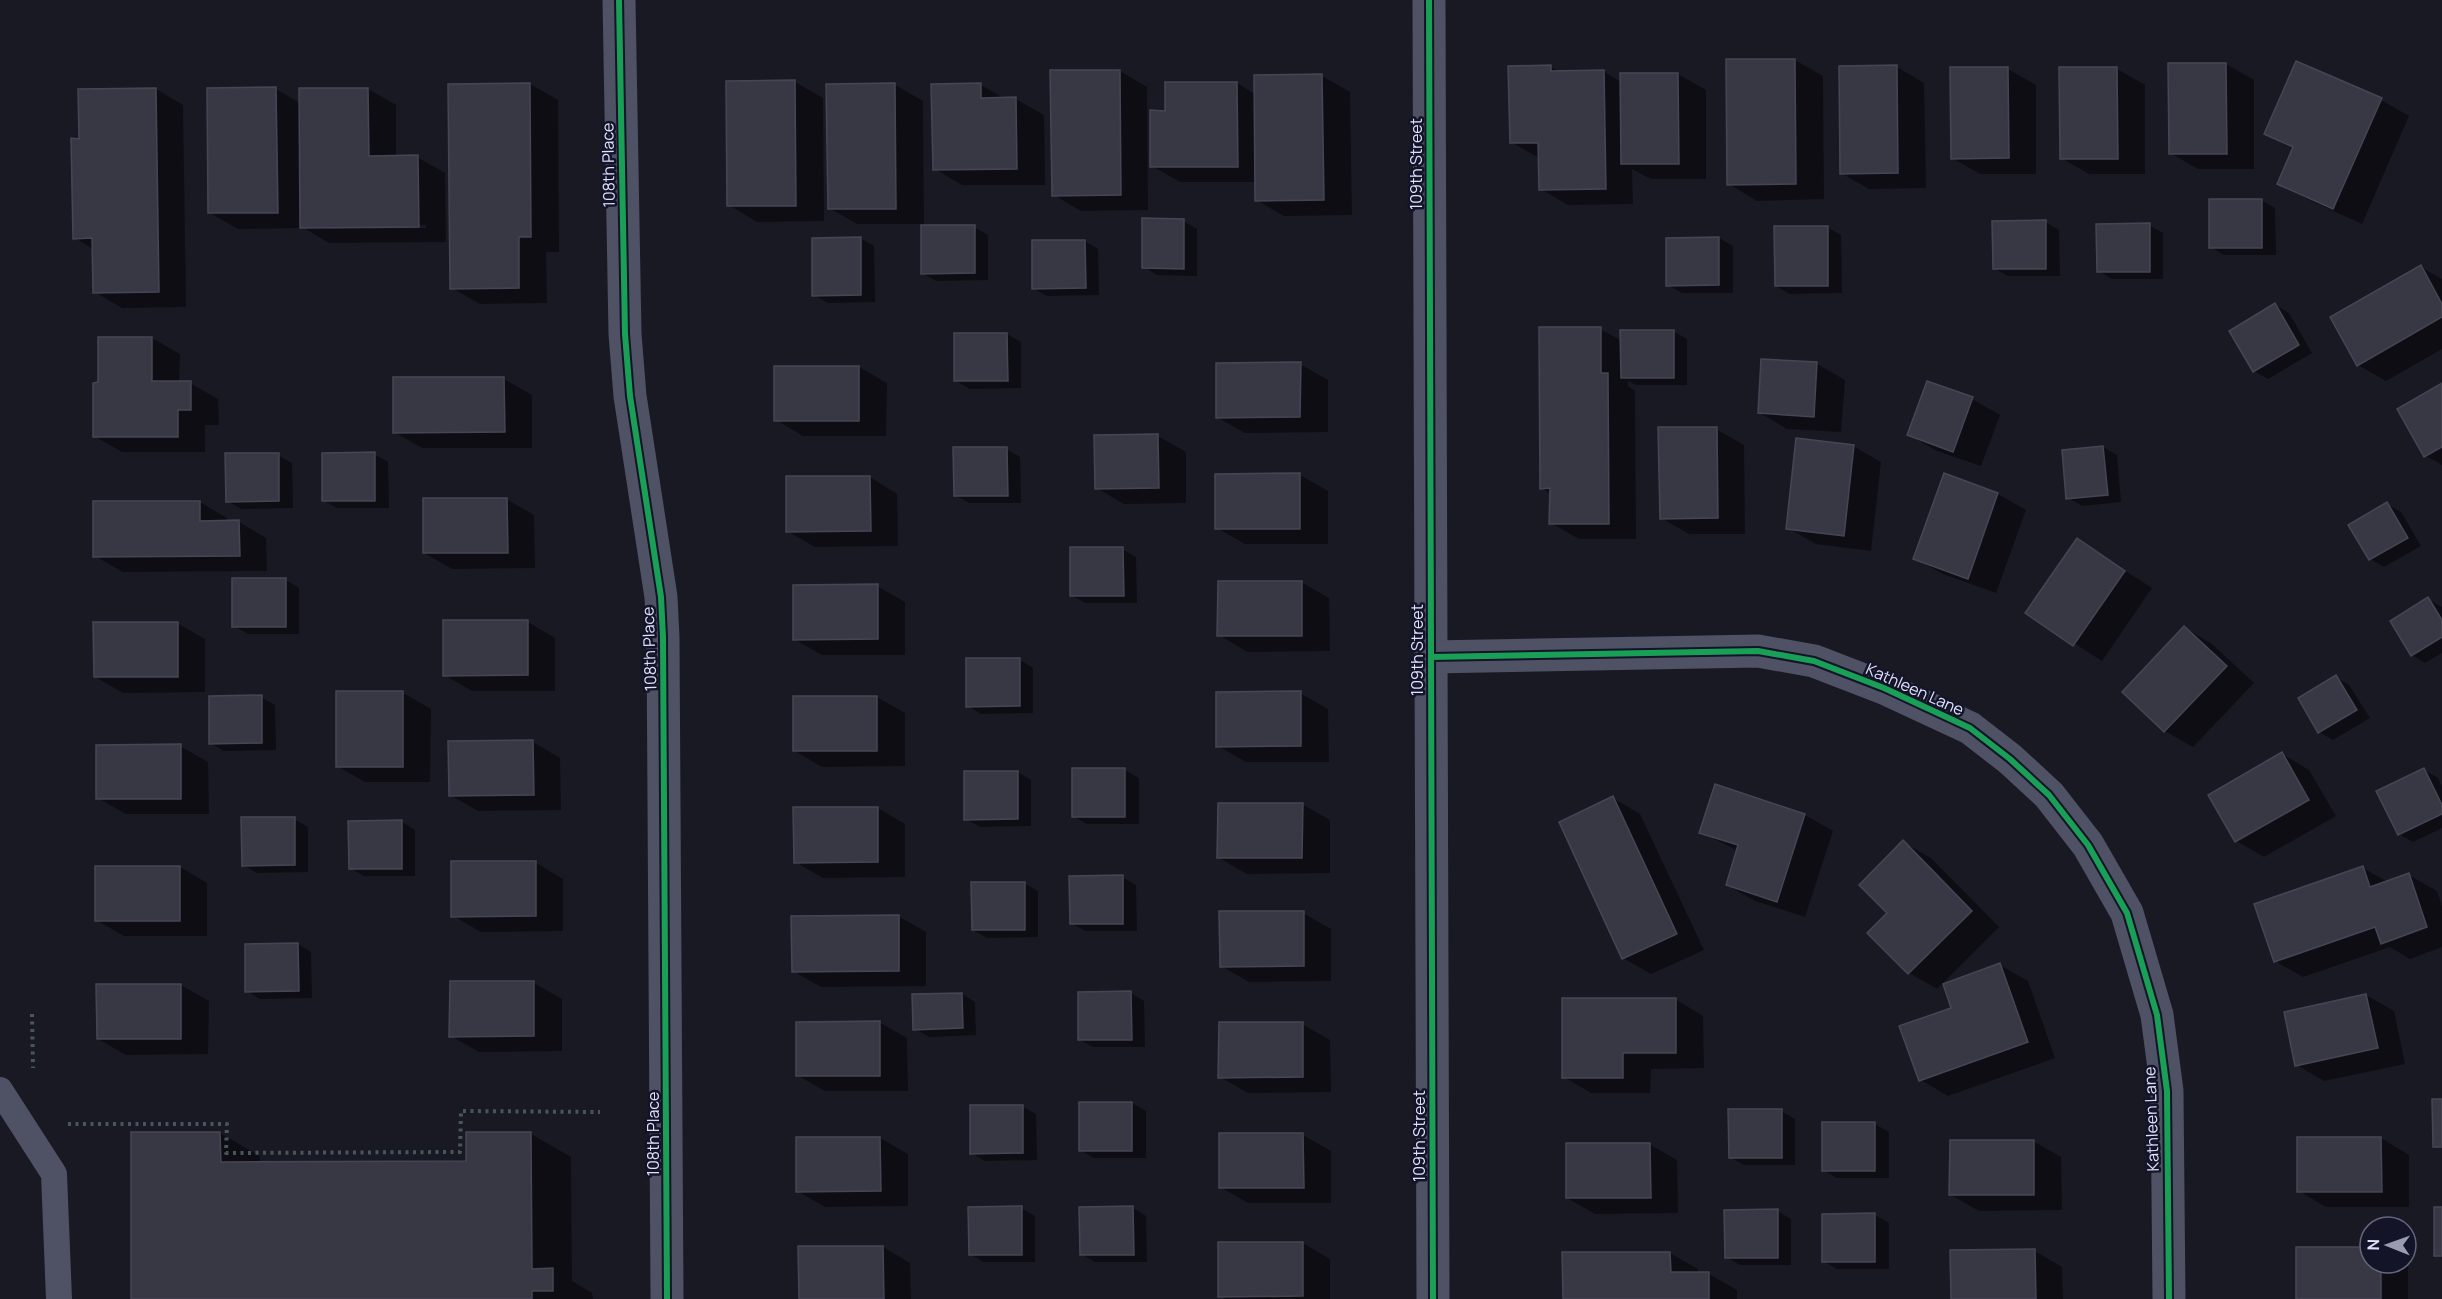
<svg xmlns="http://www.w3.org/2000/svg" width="2442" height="1299" font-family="Manrope,sans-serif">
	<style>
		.shadow { fill: #0007; fill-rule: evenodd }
		.building { fill: #383845; stroke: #454556; stroke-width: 1.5 }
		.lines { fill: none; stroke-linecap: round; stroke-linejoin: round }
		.path { stroke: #48555e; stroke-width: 4; stroke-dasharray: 3 4.5; stroke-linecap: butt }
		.lane { stroke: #4f5164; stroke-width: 26 }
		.street { stroke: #4f5164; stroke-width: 33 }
		.cycleway-casing { stroke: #141429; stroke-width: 10 }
		.cycleway { stroke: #1a9f57; stroke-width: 6 }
		.labels { text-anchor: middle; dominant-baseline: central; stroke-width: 5; stroke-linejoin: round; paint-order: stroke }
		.street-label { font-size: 16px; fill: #dfe0fc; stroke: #141429 }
	</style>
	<rect width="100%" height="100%" fill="#191924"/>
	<g class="shadow">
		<polygon points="1795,60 1823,76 1824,199 1757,201 1729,184"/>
		<polygon points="2226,64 2254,80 2254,169 2198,169 2170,153"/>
		<polygon points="1551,67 1560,72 1603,71 1621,82 1678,74 1706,90 1706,179 1651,179 1632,169 1633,204 1568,205 1541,189 1539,158 1511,142"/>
		<polygon points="1897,67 1924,83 1926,188 1869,189 1841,173"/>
		<polygon points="2008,69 2036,85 2036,174 1980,174 1952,158"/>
		<polygon points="2117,69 2145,85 2145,174 2089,174 2061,158"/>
		<polygon points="1120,71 1147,87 1148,210 1081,211 1054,195"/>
		<polygon points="1322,76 1350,92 1352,215 1284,216 1256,200 1256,182 1180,182 1152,166 1166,112 1167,83 1237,83 1255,94 1255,77"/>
		<polygon points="795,82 823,98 824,221 757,222 729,205"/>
		<polygon points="530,84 558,100 559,252 546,252 547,303 480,304 452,288"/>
		<polygon points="895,85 923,101 924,227 974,227 988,235 988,280 936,281 922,273 922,224 857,224 829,208"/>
		<polygon points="981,85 1005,99 1016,99 1044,115 1045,185 962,185 935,169"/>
		<polygon points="156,89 183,105 186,307 122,308 95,292 93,249 75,238 81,140"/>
		<path d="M276,89L300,103L368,89L396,105V157H417L445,173L446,242L329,243L304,228L238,229L210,213ZM426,225V228L327,229V226Z"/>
		<polygon points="2381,100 2409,116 2362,224 2307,199 2279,184 2293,149 2266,133"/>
		<polygon points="2261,200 2275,208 2276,255 2224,255 2210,247"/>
		<polygon points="1183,221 1197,229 1197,276 1157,275 1144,267"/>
		<polygon points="2045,222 2059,230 2060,276 2008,276 1994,268"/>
		<polygon points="2149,225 2163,233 2163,279 2112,279 2098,271"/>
		<polygon points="1827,227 1841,235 1842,293 1790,294 1776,286"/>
		<polygon points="860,238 874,246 875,302 828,303 814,295"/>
		<polygon points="1719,238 1733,246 1733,293 1682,293 1668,285"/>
		<polygon points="1085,241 1098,249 1099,295 1047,296 1033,288"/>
		<polygon points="2421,267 2442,279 2442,349 2386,381 2358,365"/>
		<polygon points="2275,305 2289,313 2312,353 2268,379 2254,371"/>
		<polygon points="1600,329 1622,341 1673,331 1687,339 1687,385 1636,385 1628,381 1628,386 1635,391 1636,539 1579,539 1551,523 1551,494 1542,488"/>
		<polygon points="1007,334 1021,342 1021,388 970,389 956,381"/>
		<polygon points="152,338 180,354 179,383 190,383 218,399 219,425 205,425 205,452 122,452 94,436 99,383 99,339"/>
		<polygon points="1300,364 1328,380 1328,432 1245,433 1217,417"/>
		<polygon points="1817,364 1845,380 1841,432 1787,429 1760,413"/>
		<polygon points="859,367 887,383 886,436 803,436 776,420"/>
		<polygon points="504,379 532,395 532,448 422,448 394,432"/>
		<polygon points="2442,385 2442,465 2426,456"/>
		<polygon points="1972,399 2000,415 1981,466 1937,451 1909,435"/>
		<polygon points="1716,429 1744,445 1745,534 1689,534 1661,518"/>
		<polygon points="1158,436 1186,452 1186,503 1124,504 1096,488"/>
		<polygon points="1853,446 1881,462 1871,551 1816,544 1788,528"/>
		<polygon points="2103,447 2117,455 2121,502 2082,506 2068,498"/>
		<polygon points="1006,449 1020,457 1021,503 969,503 955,495"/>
		<polygon points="374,454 388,462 389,508 337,508 323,500"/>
		<polygon points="278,455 292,463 293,508 241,509 227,501"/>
		<polygon points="1300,475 1328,491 1328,544 1245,544 1217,528"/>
		<polygon points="1944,475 1998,494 2026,510 1996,593 1943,574 1915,558"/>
		<polygon points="870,477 897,494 898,546 815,547 787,531"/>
		<polygon points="506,499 534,515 535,568 452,569 424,553"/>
		<polygon points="200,502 227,518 227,522 239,522 266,538 267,571 123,572 95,556"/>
		<polygon points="2387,504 2401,512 2421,546 2384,567 2370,559"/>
		<polygon points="2077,540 2152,588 2102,661 2027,613"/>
		<polygon points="1122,549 1136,557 1137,603 1085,603 1071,595"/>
		<polygon points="286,580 299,588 299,634 248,634 234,626"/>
		<polygon points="1301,582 1329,598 1330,651 1247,652 1219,635"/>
		<polygon points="877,586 905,602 905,655 822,655 794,639"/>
		<polygon points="2428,599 2442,607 2442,653 2425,663 2412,655"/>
		<polygon points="528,622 555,638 555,691 472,691 444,675"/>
		<polygon points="177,623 205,639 205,692 123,693 95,677"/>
		<polygon points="2185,628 2212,644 2254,683 2193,747 2165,731"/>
		<polygon points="1020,660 1033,668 1033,713 981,714 968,706"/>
		<polygon points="2336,677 2349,685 2370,718 2333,740 2319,732"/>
		<polygon points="403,693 431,709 430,782 365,782 337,766"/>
		<polygon points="1300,693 1328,709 1329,762 1246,762 1218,746"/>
		<polygon points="261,697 275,705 276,750 224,751 210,743"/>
		<polygon points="877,697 905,713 905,766 822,767 795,751 794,698"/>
		<polygon points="533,742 560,758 561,810 478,811 450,795"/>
		<polygon points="180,746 208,762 209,814 126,814 98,798"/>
		<polygon points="2282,754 2309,770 2336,816 2264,857 2236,841"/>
		<polygon points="1125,770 1139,778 1139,824 1087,824 1073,816"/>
		<polygon points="2424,770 2438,778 2442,787 2442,828 2413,842 2399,834"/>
		<polygon points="1018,772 1031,780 1031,826 980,827 966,819"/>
		<polygon points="1716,786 1805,815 1833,831 1805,917 1755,901 1727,885 1738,851 1701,832"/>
		<polygon points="1613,798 1640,814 1704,950 1651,974 1623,958"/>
		<polygon points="1302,804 1330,820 1330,873 1247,874 1219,858"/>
		<polygon points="878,808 905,824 905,877 823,878 795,862"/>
		<polygon points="294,819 308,827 308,872 257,873 243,865"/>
		<polygon points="402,822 415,830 415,876 364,876 350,868"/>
		<polygon points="1903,842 1931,858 1999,927 1937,989 1909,973 1870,933 1889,913"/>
		<polygon points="535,862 563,879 563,931 481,932 453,916"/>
		<polygon points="180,867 207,883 207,936 124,936 96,920"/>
		<polygon points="2363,868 2388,882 2409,875 2437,891 2442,906 2442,947 2410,959 2390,947 2303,977 2275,961"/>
		<polygon points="1122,877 1136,885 1137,931 1085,931 1071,923"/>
		<polygon points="1024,883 1038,891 1038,937 987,938 973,930"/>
		<polygon points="1303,913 1331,929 1331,981 1249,982 1221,966"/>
		<polygon points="898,916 926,932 926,986 821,987 793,971"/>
		<polygon points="298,944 311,952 312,998 260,999 247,991"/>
		<polygon points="2000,965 2028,981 2055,1058 1948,1096 1921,1080 1901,1027 1953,1009"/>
		<polygon points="451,983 534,983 562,999 562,1051 479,1052 451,1036"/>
		<polygon points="181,985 209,1001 208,1054 126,1055 98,1039"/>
		<polygon points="1131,993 1144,1001 1145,1047 1093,1047 1080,1040"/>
		<polygon points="962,994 975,1002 976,1035 929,1037 915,1029"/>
		<polygon points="2366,995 2394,1011 2405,1064 2324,1081 2297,1065"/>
		<polygon points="1675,999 1703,1016 1704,1068 1651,1069 1650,1093 1591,1093 1564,1077"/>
		<polygon points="879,1022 907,1038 908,1091 825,1091 797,1075"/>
		<polygon points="1302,1024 1330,1040 1331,1092 1248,1093 1220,1077"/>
		<polygon points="1132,1103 1146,1111 1146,1158 1094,1158 1080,1150"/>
		<polygon points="1022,1106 1036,1114 1037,1160 985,1161 971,1153"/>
		<polygon points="1781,1111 1795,1119 1795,1165 1744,1165 1730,1157"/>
		<polygon points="1875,1124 1889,1132 1889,1178 1837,1178 1823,1170"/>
		<polygon points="220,1133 260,1156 260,1164 468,1163 531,1134 571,1157 572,1281 592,1293 593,1299 133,1299"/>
		<polygon points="1303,1135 1331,1151 1331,1203 1248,1203 1220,1187"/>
		<polygon points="880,1138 908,1154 908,1206 825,1207 797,1191"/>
		<polygon points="2381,1138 2409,1155 2409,1207 2326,1207 2299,1191"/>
		<polygon points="2033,1141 2061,1157 2062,1210 1979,1211 1951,1195"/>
		<polygon points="1649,1144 1677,1160 1678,1213 1595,1214 1567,1198"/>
		<polygon points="1021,1208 1035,1216 1035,1262 984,1262 970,1254"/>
		<polygon points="1133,1208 1146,1216 1147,1262 1095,1262 1081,1254"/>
		<polygon points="1777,1211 1791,1219 1791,1265 1740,1265 1726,1257"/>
		<polygon points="1875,1215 1889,1223 1889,1269 1837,1269 1823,1261"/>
		<polygon points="1303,1243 1330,1259 1330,1299 1225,1299 1219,1296"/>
		<polygon points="883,1247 910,1263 911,1299 800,1299"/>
		<polygon points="2370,1248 2370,1263 2408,1264 2408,1299 2297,1299"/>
		<polygon points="2035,1251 2062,1267 2063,1299 1952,1299"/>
		<polygon points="1670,1253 1698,1269 1698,1274 1709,1274 1737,1290 1737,1299 1564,1299"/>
	</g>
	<g class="building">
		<polygon points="1726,59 1795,59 1796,184 1727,185"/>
		<polygon points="2296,61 2382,98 2333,209 2277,184 2293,147 2264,134"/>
		<polygon points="2168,63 2226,63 2227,154 2169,154"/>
		<polygon points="1551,65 1551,71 1604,70 1606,189 1539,190 1538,143 1510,143 1508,66"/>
		<polygon points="1897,65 1898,173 1840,174 1839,66"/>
		<polygon points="1950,67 2008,67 2009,158 1951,159"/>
		<polygon points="2059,67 2117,67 2118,159 2060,159"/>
		<polygon points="1050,70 1120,70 1121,195 1052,196"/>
		<polygon points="1620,73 1678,73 1679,164 1621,164"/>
		<polygon points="1322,74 1324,200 1255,201 1254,75"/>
		<polygon points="795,80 796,206 727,206 726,81"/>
		<polygon points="1165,82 1237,82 1238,167 1150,167 1150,110 1165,111"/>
		<polygon points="530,83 531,237 519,237 519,288 450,289 448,84"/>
		<polygon points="895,83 896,209 828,209 826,84"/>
		<polygon points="981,83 981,98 1016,97 1017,169 933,170 931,84"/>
		<polygon points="276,87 278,213 208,213 207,88"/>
		<polygon points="156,88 159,292 93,293 92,238 73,239 71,138 79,139 78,89"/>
		<polygon points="299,88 368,88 369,156 418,155 419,227 300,228"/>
		<rect x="2209" y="199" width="53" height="49"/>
		<polygon points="1142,218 1184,219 1184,269 1142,268"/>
		<polygon points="2046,220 2046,269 1993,269 1992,221"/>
		<polygon points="2150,223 2150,272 2097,272 2096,224"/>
		<polygon points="921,225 975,225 975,273 921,274"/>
		<polygon points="1774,226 1828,226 1828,286 1775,286"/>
		<polygon points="861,237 861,295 812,296 812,238"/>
		<polygon points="1719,237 1719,285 1666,286 1666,238"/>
		<polygon points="1032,240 1085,240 1086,288 1032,289"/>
		<polygon points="2421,265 2442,304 2442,317 2357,366 2330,317"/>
		<polygon points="2275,303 2299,345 2253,372 2229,331"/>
		<polygon points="1539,327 1601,327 1601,373 1608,373 1609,524 1549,524 1550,488 1540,489"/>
		<polygon points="1620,330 1674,330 1674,378 1621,378"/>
		<polygon points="954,333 1007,333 1008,381 954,381"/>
		<polygon points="98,337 152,337 152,381 191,381 191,410 178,410 178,437 93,437 93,383 98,382"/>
		<polygon points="1761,359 1817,362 1814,417 1758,413"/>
		<polygon points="1301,362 1300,417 1216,418 1216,363"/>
		<rect x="774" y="366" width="85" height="55"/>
		<polygon points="393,377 504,377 505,432 393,433"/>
		<polygon points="1927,381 1973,397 1953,452 1907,435"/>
		<polygon points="2442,383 2442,447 2424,457 2397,409"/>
		<polygon points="1658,427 1717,427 1718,518 1660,519"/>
		<polygon points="1158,434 1159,488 1095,489 1094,435"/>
		<polygon points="1796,438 1854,445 1844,536 1786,529"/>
		<polygon points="2103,446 2108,495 2066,499 2062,450"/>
		<polygon points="953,447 1007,447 1008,496 954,496"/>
		<polygon points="375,452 375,501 322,501 322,453"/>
		<polygon points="225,453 279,453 279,501 226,502"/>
		<polygon points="1300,473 1300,529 1215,529 1215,474"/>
		<polygon points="1944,473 1998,493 1968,579 1913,559"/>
		<polygon points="786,476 870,476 871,531 786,532"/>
		<polygon points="423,498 507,498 508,553 423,553"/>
		<polygon points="93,501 200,501 200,521 239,520 240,556 93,557"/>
		<polygon points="2387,502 2408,538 2369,560 2348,525"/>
		<polygon points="2077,538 2125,571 2073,646 2025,613"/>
		<polygon points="1070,547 1123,547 1124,596 1070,596"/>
		<rect x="232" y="578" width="54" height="49"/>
		<polygon points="1218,581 1302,581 1302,636 1217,636"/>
		<polygon points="878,584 878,639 793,640 793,585"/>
		<polygon points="2428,597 2442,620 2442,637 2411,656 2390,621"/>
		<polygon points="443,620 528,620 528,675 443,676"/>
		<polygon points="93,622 178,622 178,677 94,677"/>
		<polygon points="2184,626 2227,666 2164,732 2122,692"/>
		<polygon points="966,658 1020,658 1020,706 966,707"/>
		<polygon points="2336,675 2357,710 2318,733 2298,698"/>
		<rect x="336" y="691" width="67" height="76"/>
		<polygon points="1301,691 1301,746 1216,747 1216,692"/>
		<polygon points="262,695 262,743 209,744 209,696"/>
		<rect x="793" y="696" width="84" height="55"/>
		<polygon points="533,740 534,795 449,796 448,741"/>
		<polygon points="181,744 181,799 96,799 96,745"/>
		<polygon points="2282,752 2309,800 2235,842 2208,795"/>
		<rect x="1072" y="768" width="53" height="49"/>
		<polygon points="2424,768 2442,805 2442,814 2398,835 2376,791"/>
		<polygon points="964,771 1018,771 1018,819 964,820"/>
		<polygon points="1715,784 1805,814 1777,902 1726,885 1738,845 1699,833"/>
		<polygon points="1613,796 1677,934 1622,959 1559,822"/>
		<polygon points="1218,803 1303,803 1302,858 1217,858"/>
		<polygon points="793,807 878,807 878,862 794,863"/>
		<polygon points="241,817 295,817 295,865 242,866"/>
		<polygon points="402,820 402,869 349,869 348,821"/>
		<polygon points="1903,840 1972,911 1908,974 1867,933 1887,913 1859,885"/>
		<polygon points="451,861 536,861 536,916 451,917"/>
		<rect x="95" y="866" width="85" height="55"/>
		<polygon points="2363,866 2370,887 2409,873 2427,927 2381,944 2375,927 2274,962 2254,904"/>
		<polygon points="1123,875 1123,924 1070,924 1069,876"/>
		<polygon points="971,882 1025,882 1025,930 972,930"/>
		<polygon points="1219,911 1304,911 1304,966 1220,967"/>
		<polygon points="899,915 899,971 792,972 791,916"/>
		<polygon points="298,943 299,991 245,992 245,944"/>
		<polygon points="2000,963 2028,1042 1919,1081 1899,1026 1951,1008 1943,984"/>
		<polygon points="450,981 534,981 534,1036 449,1037"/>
		<polygon points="96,984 181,984 181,1039 97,1039"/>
		<polygon points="1131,991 1132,1040 1078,1040 1078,992"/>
		<polygon points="962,993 963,1028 913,1030 912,994"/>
		<polygon points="2366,994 2378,1048 2295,1066 2284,1012"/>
		<polygon points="1562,998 1676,998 1676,1053 1623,1053 1623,1078 1562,1078"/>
		<polygon points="880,1021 880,1076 796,1076 796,1022"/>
		<polygon points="1219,1022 1303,1022 1303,1077 1218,1078"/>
		<polygon points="2432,1099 2442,1099 2442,1147 2433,1147"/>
		<rect x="1079" y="1102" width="53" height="49"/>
		<polygon points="970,1105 1023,1105 1023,1153 970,1154"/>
		<polygon points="1728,1109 1782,1109 1782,1158 1729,1158"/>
		<rect x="1822" y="1122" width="53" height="49"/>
		<polygon points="131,1132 220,1132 221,1162 466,1161 466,1132 531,1132 532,1269 553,1268 553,1291 532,1291 532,1299 131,1299"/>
		<polygon points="1219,1133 1303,1133 1304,1188 1219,1188"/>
		<polygon points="796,1137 880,1137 881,1191 796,1192"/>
		<polygon points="2297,1137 2381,1137 2382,1192 2297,1192"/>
		<polygon points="1950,1140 2034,1140 2034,1195 1949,1195"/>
		<polygon points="1566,1143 1650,1143 1651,1198 1566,1198"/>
		<polygon points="1022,1206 1022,1255 969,1255 968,1207"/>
		<polygon points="1133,1206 1134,1255 1080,1255 1079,1207"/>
		<rect x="2434" y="1207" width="8" height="49"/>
		<polygon points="1778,1209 1778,1258 1725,1258 1724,1210"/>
		<polygon points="1875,1213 1875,1262 1822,1262 1822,1214"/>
		<polygon points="1218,1242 1303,1242 1303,1296 1218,1297"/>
		<polygon points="798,1246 883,1246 884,1299 799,1299"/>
		<polygon points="2296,1247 2370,1247 2370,1263 2381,1263 2381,1299 2296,1299"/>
		<polygon points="2035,1249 2036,1299 1951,1299 1950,1250"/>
		<polygon points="1562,1252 1670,1252 1671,1272 1709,1272 1709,1299 1563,1299"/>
	</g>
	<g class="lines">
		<g class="path">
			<polyline points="32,1014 33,1068"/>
			<polyline points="68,1124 227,1124 226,1153 460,1152 461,1111 600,1112"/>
		</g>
		<polyline class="lane" points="0,1090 54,1174 59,1299"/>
		<g class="street">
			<polyline points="619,0 625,334 630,396 661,597 663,637 667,1299"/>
			<polyline points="1429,0 1433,1299"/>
			<polyline points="1431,657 1758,651 1814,661 1884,688 1970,728 2010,759 2049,795 2088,845 2127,913 2157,1015 2167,1091 2169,1299"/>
		</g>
		<defs>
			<g id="cycleway">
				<polyline points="619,0 625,334 630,396 661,597 663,637 667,1299"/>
				<polyline points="1429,0 1433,1299"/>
				<polyline points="1431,657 1758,651 1814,661 1884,688 1970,728 2010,759 2049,795 2088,845 2127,913 2157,1015 2167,1091 2169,1299"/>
			</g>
		</defs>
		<use href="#cycleway" class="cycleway-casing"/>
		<use href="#cycleway" class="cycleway"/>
	</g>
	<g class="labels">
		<g class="street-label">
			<text transform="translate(1416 164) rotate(-90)">109th Street</text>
			<text transform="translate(608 165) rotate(-91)">108th Place</text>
			<text transform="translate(649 649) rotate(-92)">108th Place</text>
			<text transform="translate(1417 650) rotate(-90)">109th Street</text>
			<text transform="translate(1915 689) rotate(24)">Kathleen Lane</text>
			<text transform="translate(2151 1119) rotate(-92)">Kathleen Lane</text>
			<text transform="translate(653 1134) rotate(-90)">108th Place</text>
			<text transform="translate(1419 1136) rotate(-90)">109th Street</text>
		</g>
	</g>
	<g transform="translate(2388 1245) rotate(271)"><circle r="28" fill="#141429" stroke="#65667d" stroke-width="1.5"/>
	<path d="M0-4.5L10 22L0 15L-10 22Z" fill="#9a9ab0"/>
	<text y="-9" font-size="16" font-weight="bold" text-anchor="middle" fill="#dfe0fc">N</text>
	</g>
</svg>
